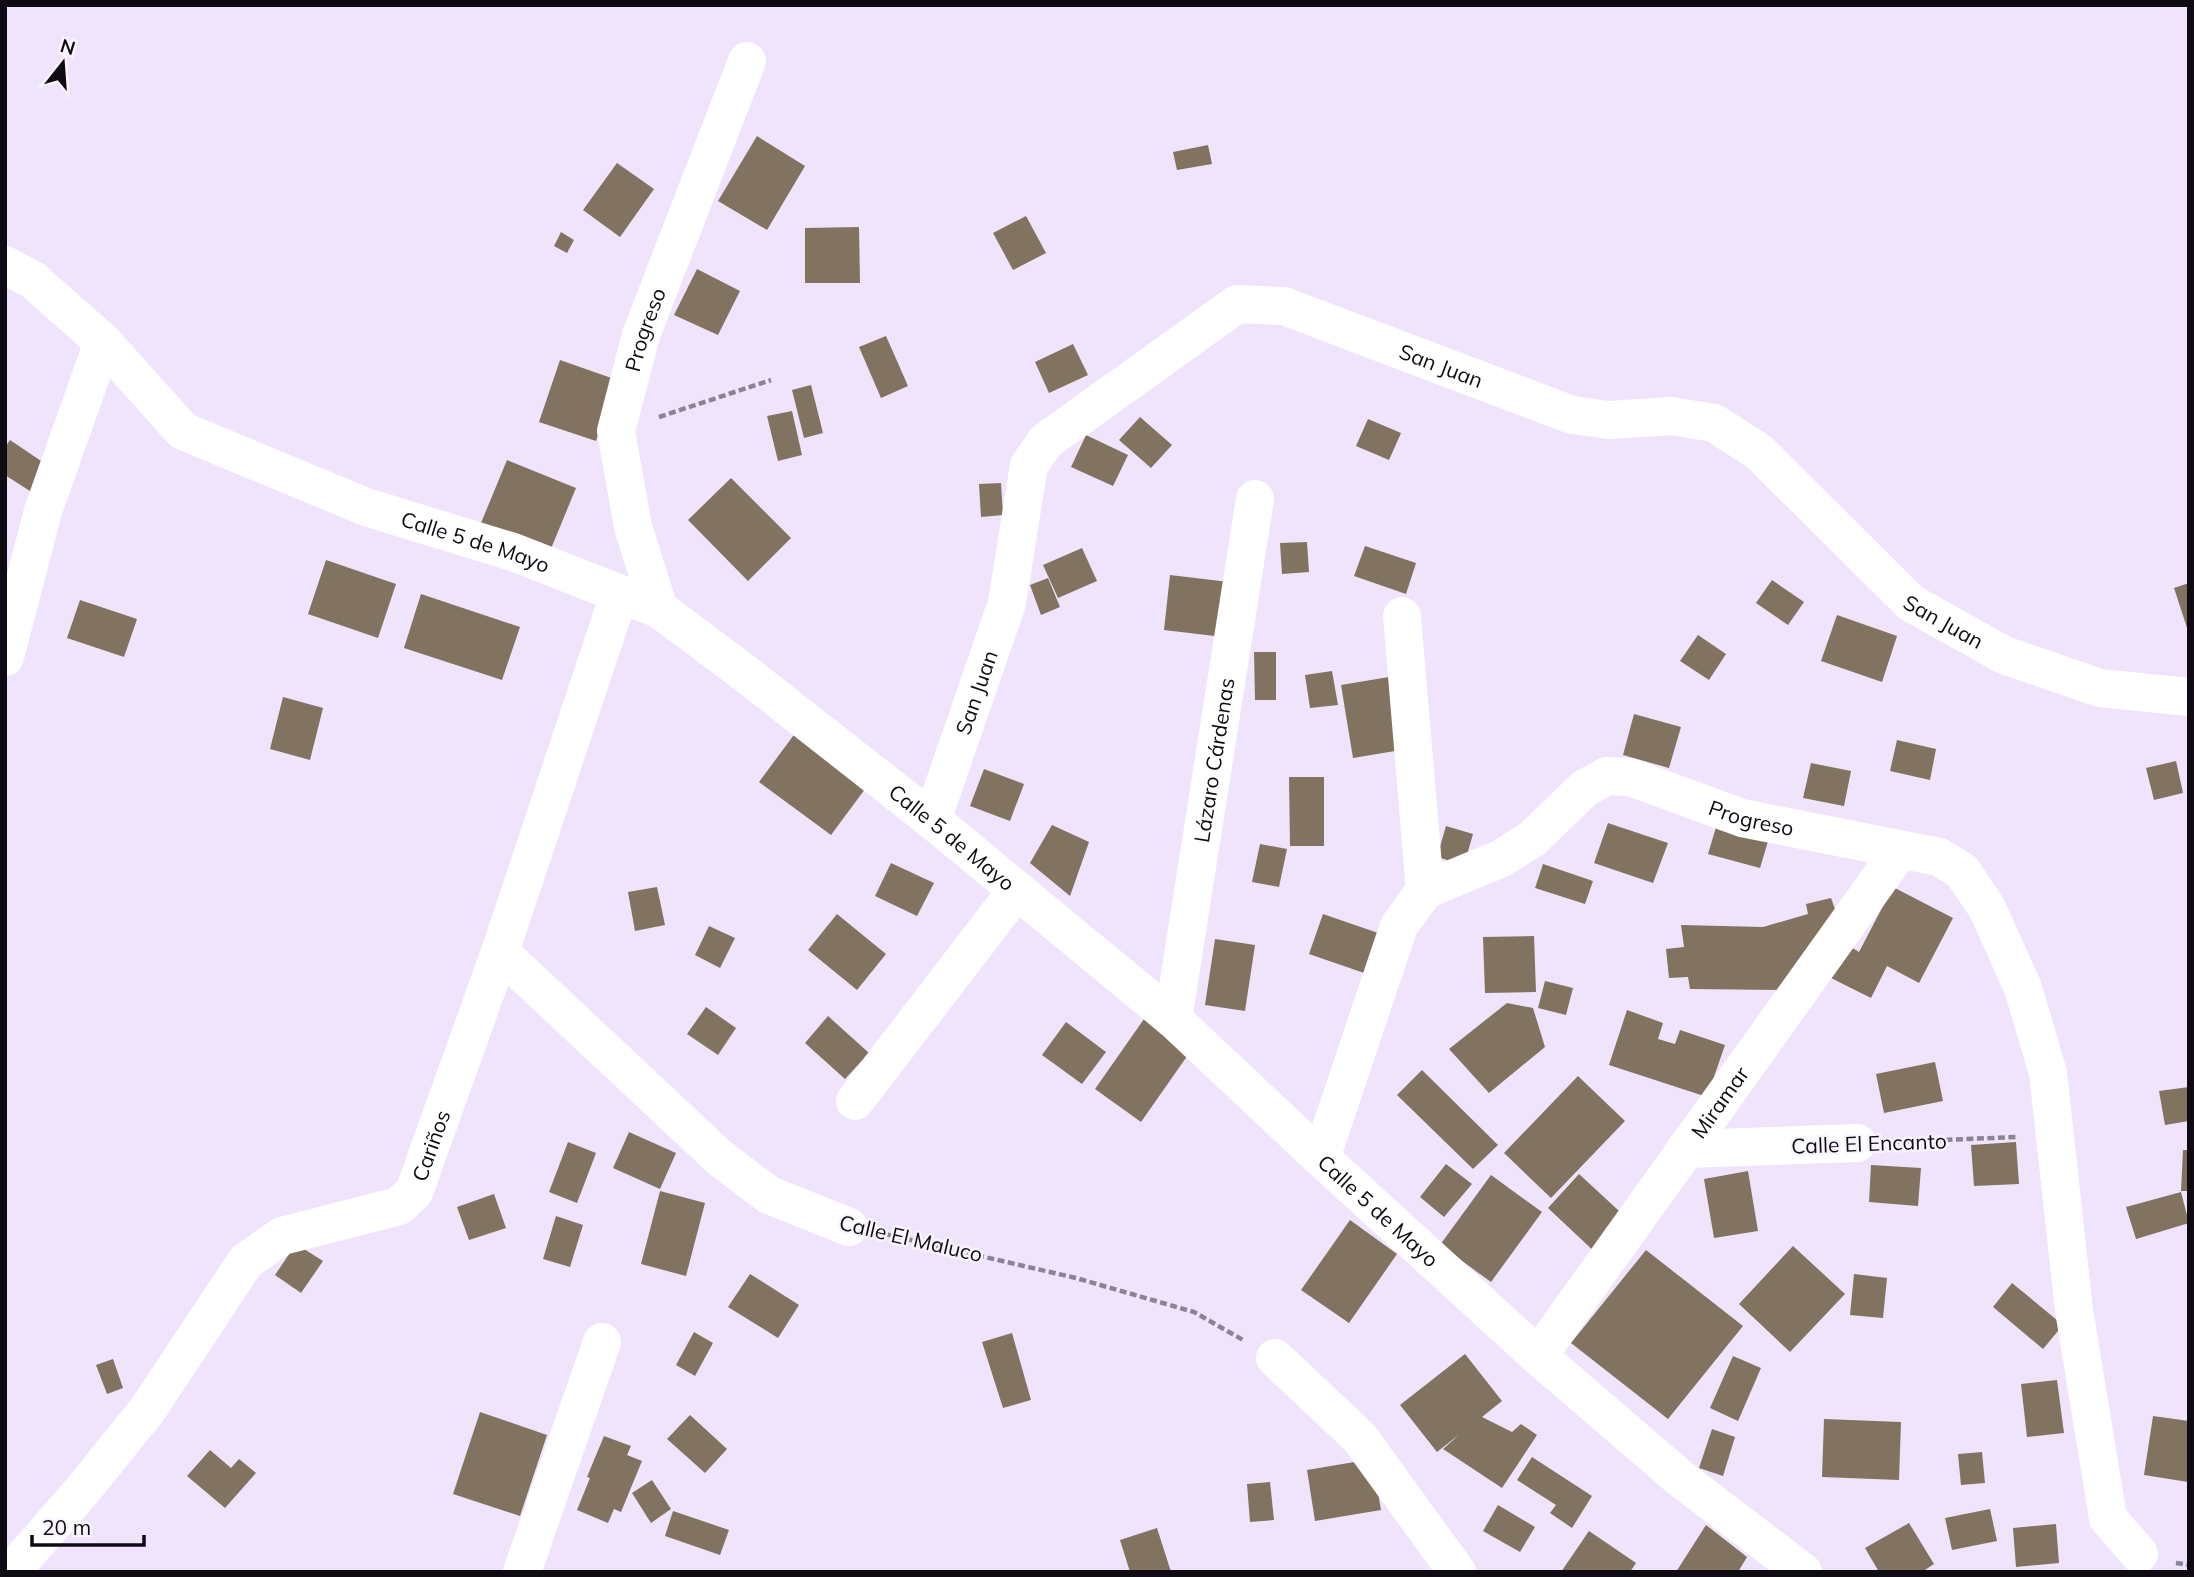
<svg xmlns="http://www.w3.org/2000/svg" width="2194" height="1577" font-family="Mulish,sans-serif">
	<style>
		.building { fill: #817360 }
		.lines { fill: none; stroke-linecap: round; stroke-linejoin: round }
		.path { stroke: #8b8394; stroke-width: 4.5; stroke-dasharray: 7 3.5; stroke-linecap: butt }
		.street { stroke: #fff; stroke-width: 38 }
		.labels { text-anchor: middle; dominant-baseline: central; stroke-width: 5; stroke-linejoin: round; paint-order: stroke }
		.street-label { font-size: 21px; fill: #0f0b13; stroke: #f9f5fe }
	</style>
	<rect width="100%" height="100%" fill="#efe4fc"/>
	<g class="building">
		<polygon points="757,136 805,166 767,230 718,201"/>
		<polygon points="1208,145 1212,164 1177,170 1173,152"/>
		<polygon points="617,163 654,189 620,237 583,210"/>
		<polygon points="1026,216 1046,253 1013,270 993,233"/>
		<polygon points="859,227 860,283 805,283 805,228"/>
		<polygon points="561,232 574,240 567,253 554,246"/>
		<polygon points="697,269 740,291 718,335 674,315"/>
		<polygon points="886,336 908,386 881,398 859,347"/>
		<polygon points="1073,344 1088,375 1049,393 1035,362"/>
		<polygon points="560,360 617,380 596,441 539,422"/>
		<polygon points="811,385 823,433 804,438 792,390"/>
		<polygon points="792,411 802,455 778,461 767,416"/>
		<polygon points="1140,417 1172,445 1151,468 1119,440"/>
		<polygon points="1368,419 1401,433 1389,460 1356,446"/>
		<polygon points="1086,435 1128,455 1113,486 1071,467"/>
		<polygon points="10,440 50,467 33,493 5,475 5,447"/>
		<polygon points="507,460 576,488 550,551 481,523"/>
		<polygon points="731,478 791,538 748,581 688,520"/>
		<polygon points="1001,483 1003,515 981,517 979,484"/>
		<polygon points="1307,542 1309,572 1282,574 1280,543"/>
		<polygon points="1365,546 1416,563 1406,594 1354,576"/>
		<polygon points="1082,548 1097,581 1058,598 1043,565"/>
		<polygon points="326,560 396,584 378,638 308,614"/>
		<polygon points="1170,575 1229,582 1223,637 1164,630"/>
		<polygon points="1048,578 1060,607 1041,615 1030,585"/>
		<polygon points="1772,580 1804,602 1788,625 1756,603"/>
		<polygon points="2189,583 2189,631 2188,631 2174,588"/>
		<polygon points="421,594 520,627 502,680 404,648"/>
		<polygon points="80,600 137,619 124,657 67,638"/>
		<polygon points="1837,615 1897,636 1882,682 1821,661"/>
		<polygon points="1698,635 1726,654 1709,680 1680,661"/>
		<polygon points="1254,652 1276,652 1276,700 1255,700"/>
		<polygon points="1332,671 1338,705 1310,708 1305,675"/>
		<polygon points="1389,677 1401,750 1353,758 1341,685"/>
		<polygon points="283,697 323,708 310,760 270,749"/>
		<polygon points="1634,714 1681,727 1669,768 1623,755"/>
		<polygon points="799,728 871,781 831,835 759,782"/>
		<polygon points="1897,740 1936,749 1930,780 1890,771"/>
		<polygon points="2176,761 2183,793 2154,800 2146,768"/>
		<polygon points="1811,763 1851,771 1844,806 1803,798"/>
		<polygon points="984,769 1024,784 1010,821 970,806"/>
		<polygon points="1289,777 1324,777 1324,846 1290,846"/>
		<polygon points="1608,823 1668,843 1653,883 1594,863"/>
		<polygon points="1717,824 1769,838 1760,868 1708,854"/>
		<polygon points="1052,825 1089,842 1070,896 1030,863"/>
		<polygon points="1446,826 1473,834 1464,865 1437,857"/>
		<polygon points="1260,844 1287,849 1279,887 1252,882"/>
		<polygon points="891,863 934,883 917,916 875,896"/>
		<polygon points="1543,864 1593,881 1585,904 1535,888"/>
		<polygon points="657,887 665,925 635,931 628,892"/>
		<polygon points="1893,887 1953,918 1919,983 1887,966 1871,998 1829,977 1846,944 1859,952"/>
		<polygon points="1831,898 1842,928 1784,990 1690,989 1688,977 1669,978 1666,949 1684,947 1681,925 1763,927 1808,914 1806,904"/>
		<polygon points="837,914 886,954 857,990 808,950"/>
		<polygon points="1323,914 1381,934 1367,974 1309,954"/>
		<polygon points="709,926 735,938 720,968 695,955"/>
		<polygon points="1534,936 1536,992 1485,993 1483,937"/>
		<polygon points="1215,939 1255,945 1245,1011 1205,1005"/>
		<polygon points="1545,981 1573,988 1566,1015 1538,1008"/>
		<polygon points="1507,1003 1533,1008 1545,1047 1489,1093 1449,1049"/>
		<polygon points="706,1007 736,1028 718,1055 687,1034"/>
		<polygon points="1627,1010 1663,1023 1658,1039 1675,1044 1680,1030 1725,1045 1707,1097 1609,1065"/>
		<polygon points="828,1016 869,1053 845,1079 805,1043"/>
		<polygon points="1144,1019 1190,1052 1141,1122 1095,1089"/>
		<polygon points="1066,1022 1106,1052 1082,1084 1042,1055"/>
		<polygon points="1935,1062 1943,1101 1884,1113 1876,1074"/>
		<polygon points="1422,1070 1498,1145 1473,1169 1397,1095"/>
		<polygon points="1578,1076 1625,1121 1551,1198 1504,1153"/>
		<polygon points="2189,1087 2189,1121 2165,1125 2159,1091"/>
		<polygon points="629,1132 676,1153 660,1189 613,1168"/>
		<polygon points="568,1142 596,1153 577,1203 549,1192"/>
		<polygon points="2016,1142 2019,1184 1974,1186 1971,1145"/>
		<polygon points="2183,1150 2189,1150 2189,1191 2181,1191"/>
		<polygon points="1446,1164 1472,1184 1444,1217 1420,1197"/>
		<polygon points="1871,1165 1921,1168 1918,1206 1869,1202"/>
		<polygon points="1748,1171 1758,1231 1714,1238 1704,1179"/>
		<polygon points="1579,1174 1631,1222 1599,1256 1548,1208"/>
		<polygon points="1491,1175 1542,1212 1491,1282 1440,1245"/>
		<polygon points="660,1191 705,1203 686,1276 641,1264"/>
		<polygon points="2181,1192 2189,1223 2136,1239 2126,1207"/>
		<polygon points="494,1194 506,1228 469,1240 457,1207"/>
		<polygon points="556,1216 583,1225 570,1267 543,1259"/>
		<polygon points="1350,1220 1397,1254 1349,1323 1301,1290"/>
		<polygon points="296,1244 323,1261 301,1293 275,1275"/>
		<polygon points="1793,1246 1845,1294 1790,1352 1739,1304"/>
		<polygon points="1646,1250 1743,1326 1668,1419 1571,1343"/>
		<polygon points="750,1274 799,1305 778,1338 728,1307"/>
		<polygon points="1854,1274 1887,1278 1883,1318 1850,1315"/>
		<polygon points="2012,1283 2063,1325 2043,1349 1993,1307"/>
		<polygon points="694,1332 713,1343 695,1376 676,1365"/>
		<polygon points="1012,1333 1031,1400 1003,1408 982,1342"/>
		<polygon points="1465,1354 1502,1401 1482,1417 1512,1432 1521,1424 1537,1435 1502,1488 1443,1449 1460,1434 1437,1452 1400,1405"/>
		<polygon points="1733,1356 1761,1368 1738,1421 1710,1408"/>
		<polygon points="113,1359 123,1388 107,1394 96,1365"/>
		<polygon points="2057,1380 2064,1433 2027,1437 2021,1384"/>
		<polygon points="480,1412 547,1435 520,1516 453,1494"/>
		<polygon points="690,1415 727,1449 705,1473 667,1439"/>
		<polygon points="2153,1416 2189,1421 2188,1482 2144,1475"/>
		<polygon points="1824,1419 1901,1422 1899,1480 1822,1477"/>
		<polygon points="1712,1429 1735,1437 1723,1476 1699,1468"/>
		<polygon points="604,1436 631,1446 627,1455 642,1461 621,1512 614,1509 608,1523 577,1510 590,1478 587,1477"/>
		<polygon points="210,1450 231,1468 239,1459 256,1473 225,1508 187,1476"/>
		<polygon points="1982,1452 1985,1483 1961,1485 1958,1454"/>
		<polygon points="1532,1457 1592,1496 1572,1528 1550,1513 1556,1505 1517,1480"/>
		<polygon points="1372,1459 1381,1510 1315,1521 1307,1470"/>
		<polygon points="652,1480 671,1509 651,1523 632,1493"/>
		<polygon points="1270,1482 1274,1520 1250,1522 1247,1484"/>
		<polygon points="1498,1505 1535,1527 1520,1552 1483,1531"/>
		<polygon points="1990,1509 1997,1541 1952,1550 1945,1518"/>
		<polygon points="673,1511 729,1530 720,1555 665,1536"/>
		<polygon points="1909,1523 1934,1564 1922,1572 1879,1572 1865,1548"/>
		<polygon points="2056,1524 2059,1563 2016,1567 2013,1528"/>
		<polygon points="1706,1525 1747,1557 1738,1572 1676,1572"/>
		<polygon points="1157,1528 1171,1572 1130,1572 1120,1540"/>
		<polygon points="1589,1531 1636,1563 1630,1572 1561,1572"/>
	</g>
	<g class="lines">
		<g class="path">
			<polyline points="659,417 771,380"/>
			<polyline points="1893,1142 2017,1137"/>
			<polyline points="885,1234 1076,1278 1194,1312 1243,1340"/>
			<polyline points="2176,1563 2189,1565"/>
		</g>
		<g class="street">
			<path id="s1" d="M5,265L33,280L103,342L183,431L366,507L513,552L659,609L746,674L932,820L1173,1019L1321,1158L1538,1356L1681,1479L1803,1572"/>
			<path id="s2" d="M659,609L633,527L616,431L641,335L747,61"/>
			<polyline points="1402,616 1425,890"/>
			<polyline points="5,657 43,511 103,342"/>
			<path id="s3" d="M932,820L1007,603L1029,465L1046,441L1237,304L1284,306L1572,415L1609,420L1671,416L1714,423L1759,452L1911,603L2004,655L2100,688L2189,697"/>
			<polyline points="500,952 720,1158 769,1195 849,1227"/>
			<path id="s4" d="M1173,1019L1255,499"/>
			<polyline points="855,1101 1017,890"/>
			<polyline points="1685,1149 1857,1143"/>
			<path id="s5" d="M1321,1158L1399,926L1425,890L1500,859L1532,839L1585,788L1607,776L1630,777L1742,818L1939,857L1962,871L1987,908L2023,988L2048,1073L2074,1310L2108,1518L2139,1554"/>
			<path id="s6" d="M1538,1356L1900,850"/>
			<polyline points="1275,1358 1359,1437 1457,1572"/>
			<path id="s7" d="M11,1572L81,1492L148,1409L246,1261L282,1236L399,1206L414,1192L500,952L619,595"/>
			<polyline points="522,1572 602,1342"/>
		</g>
	</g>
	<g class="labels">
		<g class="street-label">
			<text stroke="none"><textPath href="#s2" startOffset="289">Progreso</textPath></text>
			<text stroke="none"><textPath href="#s3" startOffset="849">San Juan</textPath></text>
			<text stroke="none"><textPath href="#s1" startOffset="558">Calle 5 de Mayo</textPath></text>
			<text stroke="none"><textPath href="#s3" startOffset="1437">San Juan</textPath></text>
			<text stroke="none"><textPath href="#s3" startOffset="135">San Juan</textPath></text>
			<text stroke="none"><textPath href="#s4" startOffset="262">Lázaro Cárdenas</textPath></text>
			<text stroke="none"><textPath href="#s5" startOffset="658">Progreso</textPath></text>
			<text stroke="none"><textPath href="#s1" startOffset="1125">Calle 5 de Mayo</textPath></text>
			<text stroke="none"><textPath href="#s6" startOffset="312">Miramar</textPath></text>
			<text transform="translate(1869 1143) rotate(-2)">Calle El Encanto</text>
			<text stroke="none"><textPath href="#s7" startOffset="625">Cariños</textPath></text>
			<text stroke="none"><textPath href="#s1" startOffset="1692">Calle 5 de Mayo</textPath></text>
			<text transform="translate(911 1238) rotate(13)">Calle El Maluco</text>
		</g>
	</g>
	<rect width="2194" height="1577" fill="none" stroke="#0f0b13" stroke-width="14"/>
	<g transform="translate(63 63) rotate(17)" stroke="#f9f5fe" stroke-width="5" paint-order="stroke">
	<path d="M0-5L12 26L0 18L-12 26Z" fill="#0f0b13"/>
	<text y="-10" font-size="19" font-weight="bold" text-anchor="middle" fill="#0f0b13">N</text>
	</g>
	<path d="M32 1535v10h112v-10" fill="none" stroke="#0f0b13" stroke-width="3.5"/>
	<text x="42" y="1535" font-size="21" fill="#0f0b13" stroke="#f9f5fe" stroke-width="5" paint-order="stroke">20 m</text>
</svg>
